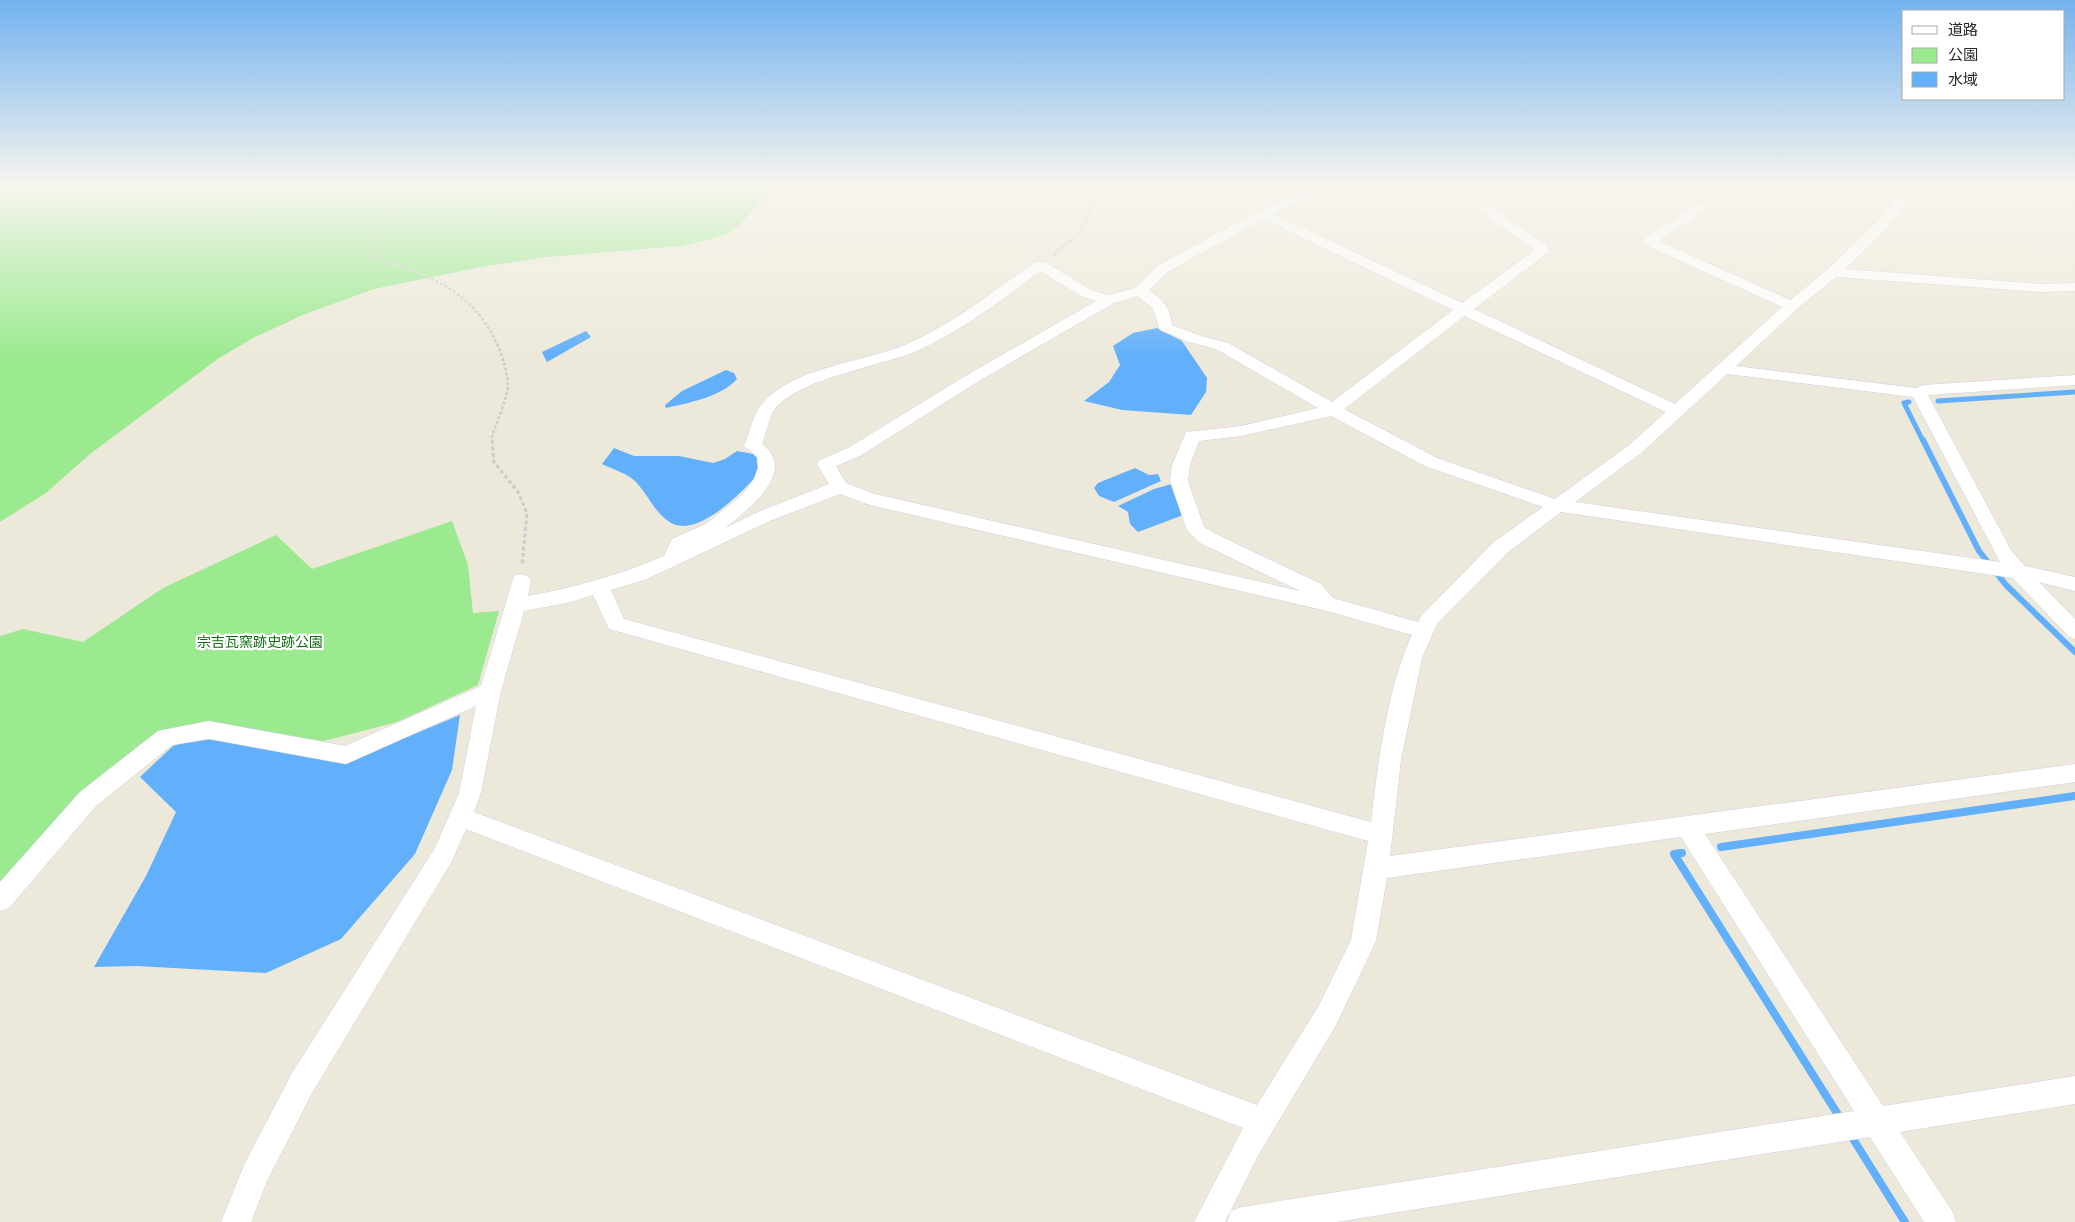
<svg xmlns="http://www.w3.org/2000/svg" width="2075" height="1222" font-family="'Fira Sans Condensed','Noto Sans JP',sans-serif">
	<style>
		.green { fill: #9bea90 }
		.water { fill: #62b0fb }
		.lines { fill: none; stroke-linecap: round; stroke-linejoin: round }
		.stream-far2 { stroke: #62b0fb; stroke-width: 5 }
		.stream-far1 { stroke: #62b0fb; stroke-width: 6 }
		.stream { stroke: #62b0fb; stroke-width: 8 }
		.street-casing { stroke: #d0cfe4; stroke-width: 1 }
		.path-far1 { stroke: #ccc; stroke-width: 2.5; stroke-dasharray: 3 2; stroke-linecap: butt }
		.path { stroke: #ccc; stroke-width: 3; stroke-dasharray: 4 2.5; stroke-linecap: butt }
		.street { fill: #fff; fill-rule: evenodd }
		.labels { text-anchor: middle; dominant-baseline: central; stroke-width: 4.5; stroke-linejoin: round; paint-order: stroke }
		.park-label { font-size: 14px; fill: #126e14; stroke: #fff }
	</style>
	<rect width="100%" height="100%" fill="#ede9da"/>
	<g class="green">
		<polygon points="0,185 775,185 741,224 727,234 707,240 682,246 547,257 486,266 374,289 305,314 253,338 219,358 90,454 46,493 0,522"/>
		<polygon points="452,521 468,565 473,613 499,611 478,685 397,722 324,741 205,724 159,736 0,902 0,636 23,629 83,642 163,588 276,535 312,569"/>
	</g>
	<g class="water">
		<polygon points="1157,328 1182,341 1207,378 1206,392 1191,415 1122,410 1084,401 1109,382 1120,365 1113,346 1133,333"/>
		<polygon points="586,331 591,337 547,362 542,352"/>
		<path d="M726,370L734,373L737,379C721,397 688,403 666,408L665,405L682,391Z"/>
		<path d="M614,448L634,456H679L713,463L725,459L737,451L753,454L761,461V471C744,490 696,542 668,521C654,511 648,495 636,482C629,474 612,469 602,464Z"/>
		<polygon points="1135,468 1149,475 1158,474 1161,481 1114,502 1099,496 1094,488 1098,483"/>
		<polygon points="1175,483 1186,514 1138,532 1130,524 1128,512 1118,506 1154,489"/>
		<polygon points="460,715 452,770 415,854 341,939 266,973 136,966 94,967 146,876 176,812 140,777 173,746 216,734 349,761"/>
	</g>
	<g class="lines">
		<g class="stream-far2">
			<polyline points="1938,401 2075,392"/>
			<polyline points="1909,402 1904,403 1923,441"/>
		</g>
		<polyline class="stream-far1" points="1923,440 1979,551 2006,585 2075,652"/>
		<g class="stream">
			<polyline points="1721,847 2075,796"/>
			<polyline points="1682,853 1674,854 1842,1121"/>
			<polyline points="1850,1134 1905,1222"/>
		</g>
		<defs>
			<g id="street">
				<path d="M1316,185H1333L1331,188L1274,214L1462,303L1535,250L1478,209L1496,185H1508L1492,208L1547,245L1549,252L1474,309L1675,404L1782,307L1643,244L1641,241L1697,205L1702,204L1709,208L1659,241L1790,300L1828,269L1874,225L1907,185H1921L1884,231L1845,269L2040,284L2075,283V291L2040,292L1836,277L1797,309L1736,366L1916,388L1923,385L2075,375V385L1928,395L2012,552L2025,566L2075,577V591L2039,582L2075,619V639L2068,636L2013,578L1561,512L1508,552L1437,624L1422,658L1401,760L1390,856L2075,764V782L1705,834L1883,1106L2075,1076V1104L1900,1132L1952,1211L1956,1222H1924L1870,1137L1336,1222H1227L1231,1211L1242,1207L1854,1111L1681,837L1387,878L1376,941L1336,1025L1259,1154L1225,1222H1194L1243,1128L466,829L452,861L312,1093L267,1181L251,1222H221L245,1163L292,1073L435,848L459,793L476,706L346,764L209,739L172,745L96,806L9,908L0,911V882L80,792L158,731L209,721L345,746L481,686L514,576L521,574L528,576L531,581L528,596C575,587 620,575 664,556L672,539L706,524L743,494L754,479L758,468L757,457L744,446C750,432 752,416 762,404C794,366 863,363 907,344C954,323 994,291 1035,262H1045L1091,290L1109,295L1135,288L1159,265L1258,211ZM1263,219L1453,310L1332,402L1228,343L1201,336L1172,325C1170,308 1163,299 1149,290L1169,271ZM1040,271L1081,296L1096,301L967,375L848,448L820,460L817,464L829,484L758,512L725,528C747,510 799,472 762,444C766,434 768,421 773,412C793,379 883,366 919,350C963,330 1001,300 1040,271ZM1138,296L1153,309L1160,330L1189,342L1216,349L1318,408L1241,426L1186,432L1172,465L1170,481L1187,530L1200,543L1300,591L875,494L846,483L836,466L860,456L979,381L1114,303ZM1464,316L1666,412L1628,446L1555,499L1437,458L1344,409ZM1727,374L1913,397L2000,562L1575,502L1640,454ZM1331,416L1425,466L1543,507L1494,542L1422,615L1418,622L1333,598L1321,584L1214,533L1204,527L1188,481L1190,465L1199,441L1241,436ZM840,494L870,505L1327,611L1412,635C1387,689 1378,763 1371,822L624,619L611,590L647,579L772,520ZM593,595L609,629L1368,841L1351,940L1318,1007L1257,1105L474,812L481,793L501,691L524,611L567,603Z"/>
				<polygon points="1546,185 1563,185 1556,189 1548,188"/>
			</g>
		</defs>
		<use href="#street" class="street-casing"/>
		<g class="path-far1">
			<path d="M410,185L371,250L373,257C422,274 465,285 492,334C500,348 507,368 508,385C508,395 496,425 492,436V441"/>
			<polyline points="1054,255 1078,233 1088,216 1094,185"/>
		</g>
		<polyline class="path" points="492,440 494,462 518,492 527,513 522,565"/>
		<use href="#street" class="street"/>
	</g>
	<linearGradient id="sky" x2="0" y2="1"><stop stop-color="#72b2f0"/><stop offset="0.52" stop-color="#f7f5ee"/><stop offset="1" stop-color="#f7f5ee" stop-opacity="0"/></linearGradient>
	<rect width="2075" height="356" fill="url(#sky)"/>
	<g class="labels">
		<g class="park-label">
			<text x="260" y="642">宗吉瓦窯跡史跡公園</text>
		</g>
	</g>
	<rect x="1902" y="10" width="162" height="90" fill="#ffffff" stroke="#aaaaaa"/>
	<rect x="1912" y="26" width="25" height="8" fill="#ffffff" stroke="#aaaaaa"/>
	<text x="1948" y="35" font-size="15" fill="#2a2a2a">道路</text>
	<rect x="1912" y="48" width="25" height="15" fill="#9bea90" stroke="#aaaaaa"/>
	<text x="1948" y="60" font-size="15" fill="#2a2a2a">公園</text>
	<rect x="1912" y="72" width="25" height="15" fill="#62b0fb" stroke="#aaaaaa"/>
	<text x="1948" y="85" font-size="15" fill="#2a2a2a">水域</text>
</svg>
